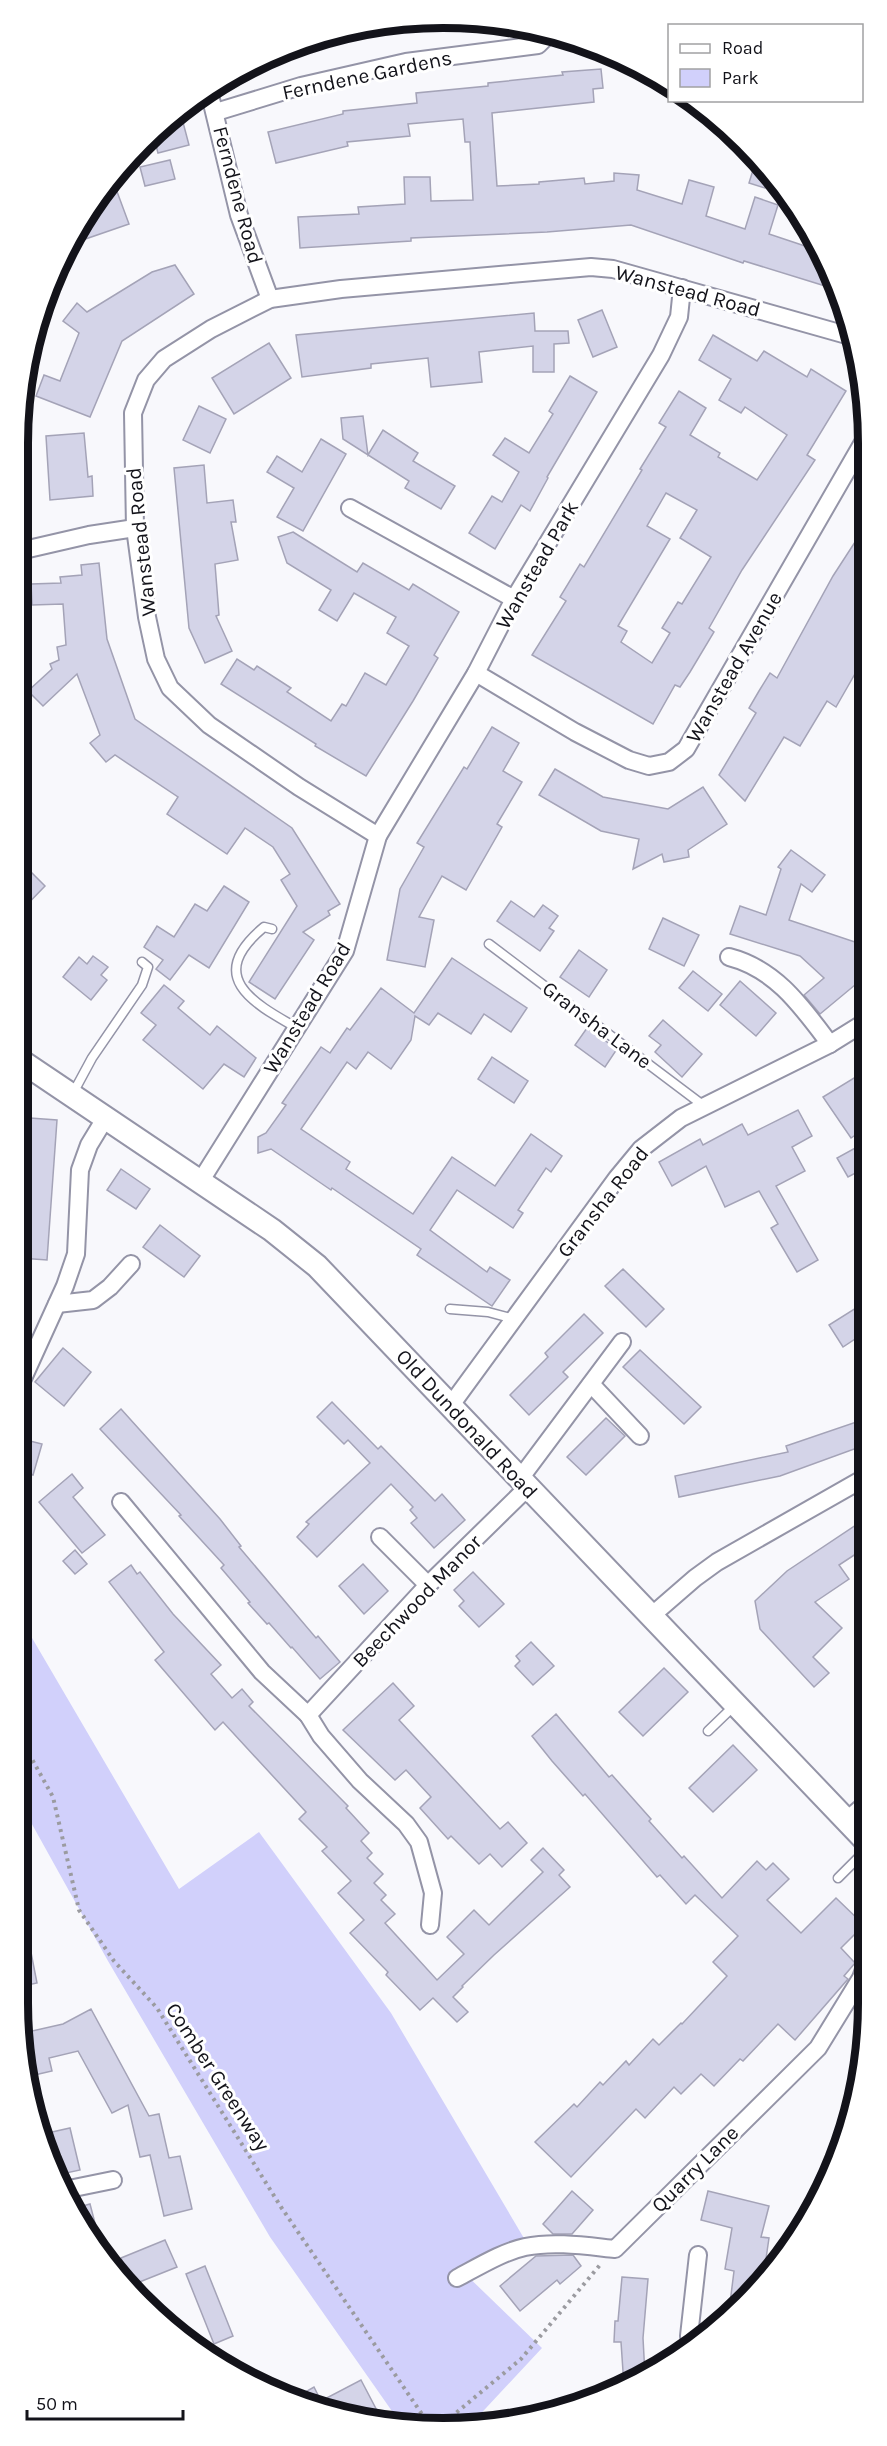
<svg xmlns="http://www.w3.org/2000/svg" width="887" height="2446" font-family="Karla,sans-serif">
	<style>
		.green { fill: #d1d0fb }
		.building { fill: #d4d4e8; stroke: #a4a3b7; stroke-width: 1.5; fill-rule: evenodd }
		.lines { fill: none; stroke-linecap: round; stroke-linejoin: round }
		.lane-casing { stroke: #9494a7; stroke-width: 11 }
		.street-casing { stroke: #9494a7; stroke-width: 20 }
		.secondary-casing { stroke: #9494a7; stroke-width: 26 }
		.path { stroke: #9b9ba0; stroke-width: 4; stroke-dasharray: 3 4.5; stroke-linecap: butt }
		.lane { stroke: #fff; stroke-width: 8 }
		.street { stroke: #fff; stroke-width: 16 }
		.secondary { stroke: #fff; stroke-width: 22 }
		.labels { text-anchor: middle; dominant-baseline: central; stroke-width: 6; stroke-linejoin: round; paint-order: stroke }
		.street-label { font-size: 21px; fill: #13131a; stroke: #fff }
		.rim { fill: none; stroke: #13131a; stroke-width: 8 }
	</style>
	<rect width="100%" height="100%" fill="#f8f8fc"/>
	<polygon class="green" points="18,1614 179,1889 259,1832 391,2013 525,2240 458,2267 542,2348 473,2422 401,2424 270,2237 108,1961 18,1799"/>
	<g class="building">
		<polygon points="601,69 603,88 593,89 594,102 492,113 497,186 539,184 539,182 584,178 585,184 614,181 614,173 639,175 637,190 682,204 689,180 714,187 706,216 745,229 755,197 778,205 769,234 808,247 812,236 825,256 835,289 744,261 743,263 631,225 547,232 411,238 411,241 300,248 298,217 359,214 358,207 405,204 404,177 430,177 431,201 473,200 470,142 465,142 463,119 408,124 410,136 347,142 348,146 276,163 268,132 343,114 343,111 417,103 416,93 488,86 488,83 563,75 562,72"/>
		<polygon points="180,111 189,145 158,153 153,134"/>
		<polygon points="757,157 770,173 765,188 749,183"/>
		<polygon points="170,160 175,179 145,186 140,167"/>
		<polygon points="112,178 129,224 68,245 106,184"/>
		<polygon points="175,265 194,294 122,341 90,417 36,396 44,375 60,381 79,333 63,321 77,303 87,312 152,272"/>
		<polygon points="602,310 617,347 593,357 578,320"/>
		<polygon points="534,313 535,331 568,331 569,343 554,344 554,372 533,372 533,346 479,352 482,382 431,387 428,358 371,364 371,368 302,377 296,335"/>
		<path d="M713,335L757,361L764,351L807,377L811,369L846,391L807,455L815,460L742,570L709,628L714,632L690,672L680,687L675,685L653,724L532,655L566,601L560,597L580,564L584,567L642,470L640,469L666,427L659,423L679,391L706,408L690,435L720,453L718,457L757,480L787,435L745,407L741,413L719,400L731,379L699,360ZM666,493L697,510L680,538L711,557L682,604L678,602L662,628L670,633L652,663L621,642L627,631L618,626L670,539L647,526Z"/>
		<polygon points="269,343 291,378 234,414 212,378"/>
		<polygon points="570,376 597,392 547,477 548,478 530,511 521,505 495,549 469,533 492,496 502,502 519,472 493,455 505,438 529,453 553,414 549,411"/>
		<polygon points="199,406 226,419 210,453 183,440"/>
		<polygon points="363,416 368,455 383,430 418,453 413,461 455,486 441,509 405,488 409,481 343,439 341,418"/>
		<polygon points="84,433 88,477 92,476 93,496 50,500 46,436"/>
		<polygon points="321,439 346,454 303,531 277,517 294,488 267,472 277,456 302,472"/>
		<polygon points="204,465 207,503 233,500 236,522 231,522 238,560 215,564 219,615 216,616 232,651 205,663 189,628 174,468"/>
		<polygon points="866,525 866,647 856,663 860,665 836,707 827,701 800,746 784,737 745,801 719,775 756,713 749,708 759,691 770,673 777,678 833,576"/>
		<polygon points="293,532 357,572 363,563 409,590 413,584 459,612 434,655 438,658 413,701 366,776 315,746 316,744 221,684 237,659 254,670 257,666 291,688 287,692 331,721 342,704 346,706 365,673 386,685 409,646 387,633 396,617 354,593 337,621 319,610 331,590 287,563 278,537"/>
		<polygon points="99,563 107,639 135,719 292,828 340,904 328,911 330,915 303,932 314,940 275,999 249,982 297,906 281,880 290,874 273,847 245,828 227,854 167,814 178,797 115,755 106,762 90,743 100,735 77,674 43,706 28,691 52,669 50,664 59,660 57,647 66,645 63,604 32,605 31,584 61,583 60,577 82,575 81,565"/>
		<polygon points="492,727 519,743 503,771 522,782 497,824 502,827 466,890 442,876 419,917 434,920 425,967 387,960 400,889 424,847 417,843 464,767 467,769"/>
		<polygon points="555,769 603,797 668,809 703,787 727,824 688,850 689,857 664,862 662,854 633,869 639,839 601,831 539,795"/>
		<polygon points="791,850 825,875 812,892 801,884 789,920 867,946 867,975 820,1014 804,995 824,978 800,956 730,934 740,906 766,915 781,869 778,867"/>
		<polygon points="26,867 45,886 18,914 18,876"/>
		<polygon points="224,886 249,902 209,968 189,955 170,980 156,969 163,960 144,947 157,926 174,937 195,904 207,911"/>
		<polygon points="511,901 534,917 543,905 558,916 549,928 554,931 540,951 497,921"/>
		<polygon points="663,918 699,935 684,966 649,949"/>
		<polygon points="579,950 607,970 589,997 560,977"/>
		<polygon points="93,956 108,967 101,975 107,980 91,1000 63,977 79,957 87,964"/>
		<polygon points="452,958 527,1008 511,1032 484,1014 471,1034 438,1013 429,1025 415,1016 411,1040 391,1069 368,1052 356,1069 347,1062 301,1129 350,1162 346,1169 413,1214 452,1157 495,1186 531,1134 562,1156 551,1172 546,1168 518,1210 523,1213 513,1228 457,1190 430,1230 487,1272 490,1267 510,1280 492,1306 417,1255 421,1249 332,1188 331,1190 271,1149 258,1153 258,1137 266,1133 286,1105 282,1103 321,1047 330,1053 347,1028 350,1030 381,988 414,1013"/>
		<polygon points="693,971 722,994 708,1011 679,988"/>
		<polygon points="740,981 776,1013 756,1036 720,1005"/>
		<polygon points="164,985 184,1001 178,1008 210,1035 217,1026 256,1058 244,1077 224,1064 203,1089 143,1040 156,1025 141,1013"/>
		<polygon points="663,1020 702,1054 682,1077 655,1052 661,1045 649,1036"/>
		<polygon points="587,1028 617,1049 605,1067 575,1045"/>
		<polygon points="492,1057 528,1081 514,1103 478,1079"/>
		<polygon points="867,1070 867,1127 851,1138 823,1097"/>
		<polygon points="798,1110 812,1136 792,1147 805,1171 776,1186 818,1260 797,1272 771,1228 778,1224 759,1191 725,1207 706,1166 672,1186 659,1162 700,1139 703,1145 742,1124 748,1135"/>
		<polygon points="30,1118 57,1120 47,1260 20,1258"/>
		<polygon points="857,1147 867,1167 848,1177 837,1158"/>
		<polygon points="121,1169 150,1189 136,1209 107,1190"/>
		<polygon points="160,1225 200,1256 184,1277 143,1247"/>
		<polygon points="623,1269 664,1309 646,1327 605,1286"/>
		<polygon points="867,1301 867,1331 843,1347 829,1325"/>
		<polygon points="584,1314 603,1333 563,1372 568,1377 529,1415 510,1395 548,1357 545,1353"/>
		<polygon points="63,1348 91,1372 64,1406 35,1382"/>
		<polygon points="640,1350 701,1407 684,1424 623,1367"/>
		<polygon points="332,1402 378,1449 381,1446 435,1501 442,1494 465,1520 434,1548 411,1523 417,1518 410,1510 413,1507 391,1484 317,1557 297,1537 309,1524 306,1522 370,1463 348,1440 344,1444 317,1417"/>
		<polygon points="121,1409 220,1519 241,1546 239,1547 316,1638 318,1636 340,1662 320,1679 292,1647 291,1648 269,1623 267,1624 248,1603 250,1602 221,1568 224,1565 179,1516 181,1515 100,1429"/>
		<polygon points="606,1418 625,1436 586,1475 567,1457"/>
		<polygon points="868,1418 868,1444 780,1476 679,1497 675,1476 788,1452 786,1446"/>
		<polygon points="18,1438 42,1444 33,1475 18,1471"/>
		<polygon points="72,1474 83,1488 73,1497 105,1535 82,1553 39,1502"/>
		<polygon points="859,1523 868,1536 868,1546 839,1565 849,1579 815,1602 842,1628 813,1657 829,1673 814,1687 760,1629 755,1601 787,1571"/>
		<polygon points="75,1550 87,1564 75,1574 63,1561"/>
		<polygon points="363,1564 388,1591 364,1614 339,1586"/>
		<polygon points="131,1565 137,1574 140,1572 173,1614 221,1665 211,1674 232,1698 242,1689 253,1702 249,1706 348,1806 346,1808 369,1833 361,1841 372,1853 367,1858 383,1874 374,1883 386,1895 381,1900 395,1914 385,1923 437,1980 464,1954 447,1937 474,1910 489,1925 501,1913 543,1872 531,1860 543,1848 564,1870 559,1875 570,1887 494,1955 462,1986 463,1987 453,1997 468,2012 457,2022 433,1998 420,2010 386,1975 388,1972 350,1933 364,1920 338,1893 351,1881 322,1851 327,1847 299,1819 306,1812 223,1722 215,1730 155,1660 164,1652 109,1582"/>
		<polygon points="473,1572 504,1604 479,1627 459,1606 464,1601 454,1590"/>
		<polygon points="531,1642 554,1666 533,1685 515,1666 520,1661 516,1656"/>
		<polygon points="664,1668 688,1692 643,1736 619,1712"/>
		<polygon points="393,1683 414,1706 399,1720 500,1829 508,1822 527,1843 502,1867 490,1854 479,1864 451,1836 448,1839 420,1808 431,1797 406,1770 395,1780 343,1730"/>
		<polygon points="556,1714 609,1777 612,1775 651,1819 649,1821 682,1858 684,1856 722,1898 757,1861 766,1870 773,1863 789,1879 767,1900 801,1933 836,1898 864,1925 841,1948 855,1963 844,1976 848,1979 795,2040 778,2024 743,2061 740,2059 714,2086 701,2074 681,2094 674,2087 645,2118 636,2109 571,2177 535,2142 574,2104 577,2107 600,2082 603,2085 626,2061 629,2065 653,2039 659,2045 681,2023 682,2024 727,1976 713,1962 738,1936 695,1895 686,1904 660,1875 657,1877 585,1794 583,1796 552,1761 532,1736"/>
		<polygon points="733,1745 757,1770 713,1812 689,1788"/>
		<polygon points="26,1927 37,1983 18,1987 18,1928"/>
		<polygon points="91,2009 149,2116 159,2114 169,2158 180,2156 192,2209 164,2216 150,2155 140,2157 128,2105 112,2113 78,2051 49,2058 52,2071 30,2076 23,2033 63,2024"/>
		<polygon points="70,2128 80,2170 57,2175 48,2155 43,2134"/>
		<polygon points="572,2191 593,2210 572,2234 553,2234 543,2224"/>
		<polygon points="708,2191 769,2206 761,2237 769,2238 763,2279 729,2311 734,2271 725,2269 732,2228 701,2220"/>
		<polygon points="90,2204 102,2250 101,2251 72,2209"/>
		<polygon points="165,2240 177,2267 132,2285 121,2258"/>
		<polygon points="573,2255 581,2266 560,2284 557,2280 520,2311 500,2286 536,2256"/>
		<polygon points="205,2266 233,2336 214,2344 186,2274"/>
		<polygon points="622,2277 648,2279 643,2338 645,2375 624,2386 621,2342 614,2342 615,2321 618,2321"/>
		<polygon points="361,2380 384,2424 307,2406 300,2395 314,2387 321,2401"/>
	</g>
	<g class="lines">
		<defs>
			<g id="lane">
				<path d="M272,929L264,927C205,976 251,1002 297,1028"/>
				<polyline points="489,944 704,1106"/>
				<polyline points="72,1095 92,1058 142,985 148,967 142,962"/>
				<polyline points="450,1309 488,1312 514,1319"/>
				<polyline points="708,1731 734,1706"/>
				<polyline points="838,1878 869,1847"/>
			</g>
			<g id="street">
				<polyline points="209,91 239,215 270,299"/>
				<polyline points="216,112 301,86 406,62 538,45 551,32"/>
				<polyline points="350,508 514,599"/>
				<polyline points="18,548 24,550 89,535 135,528"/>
				<polyline points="476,673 575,732 629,760 649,766 669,762 686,749 865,439"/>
				<polyline points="378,836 299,787 209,725 170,688 156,659 147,617 135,528 133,413 146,380 164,359 211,329 270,299 341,289 591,267 613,269 850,336"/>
				<path d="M729,957C776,969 802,1007 830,1044"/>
				<polyline points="200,1182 345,951 378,836 476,673 514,599 661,355 679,317 682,288"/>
				<polyline points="57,1304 93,1300 110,1287 131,1264"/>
				<polyline points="591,1384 640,1436"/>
				<polyline points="20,1385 65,1286 76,1254 80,1170 89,1145 106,1117"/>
				<polyline points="451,1405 617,1178 641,1149 681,1118 830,1044 867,1021"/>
				<polyline points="519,1480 622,1342"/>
				<polyline points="121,1502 262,1672 308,1715 428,1585 527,1488"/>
				<polyline points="380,1537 428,1585"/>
				<polyline points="650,1617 695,1578 717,1562 868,1476"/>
				<polyline points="308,1715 321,1736 360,1781 406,1824 419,1842 433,1893 430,1925"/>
				<polyline points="846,1821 869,1801"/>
				<polyline points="64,2190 113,2180"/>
				<path d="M457,2278C478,2267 502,2252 525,2247C554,2241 586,2246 615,2249L818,2048L861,1978L869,1956"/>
				<polyline points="692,2345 689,2336 698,2255"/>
			</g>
			<polyline id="secondary" points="18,1059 272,1230 317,1266 869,1844"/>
		</defs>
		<use href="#lane" class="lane-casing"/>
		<use href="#street" class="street-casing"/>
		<use href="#secondary" class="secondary-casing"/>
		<g class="path">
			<polyline points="18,1734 53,1797 79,1910 114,1961 157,2008 281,2207 428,2423"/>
			<polyline points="445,2422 521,2359 600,2265"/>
		</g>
		<use href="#lane" class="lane"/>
		<use href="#street" class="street"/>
		<use href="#secondary" class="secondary"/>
	</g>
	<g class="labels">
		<g class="street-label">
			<text transform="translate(367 75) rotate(-12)">Ferndene Gardens</text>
			<text transform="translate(238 195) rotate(75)">Ferndene Road</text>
			<text transform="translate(688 291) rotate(15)">Wanstead Road</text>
			<text transform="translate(141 542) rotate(-96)">Wanstead Road</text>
			<text transform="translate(537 565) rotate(-60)">Wanstead Park</text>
			<text transform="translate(734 667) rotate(-60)">Wanstead Avenue</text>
			<text transform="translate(307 1008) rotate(-59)">Wanstead Road</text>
			<text transform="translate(597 1025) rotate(37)">Gransha Lane</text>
			<text transform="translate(603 1202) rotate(-52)">Gransha Road</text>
			<text transform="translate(467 1424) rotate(47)">Old Dundonald Road</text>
			<text transform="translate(417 1601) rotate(-46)">Beechwood Manor</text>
			<text transform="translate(218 2077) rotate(57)">Comber Greenway</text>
			<text transform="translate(695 2169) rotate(-45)">Quarry Lane</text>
		</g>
	</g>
	<path d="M0 0H887V2446H0ZM443 28H443A415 415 0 0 1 858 443V2003A415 415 0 0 1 443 2418H443A415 415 0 0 1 28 2003V443A415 415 0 0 1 443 28Z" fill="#fff" fill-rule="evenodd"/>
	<path class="rim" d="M443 28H443A415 415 0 0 1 858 443V2003A415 415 0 0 1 443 2418H443A415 415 0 0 1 28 2003V443A415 415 0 0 1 443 28Z"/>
	<rect x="668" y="24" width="195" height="78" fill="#ffffff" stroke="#a1a1a3" stroke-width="1.5"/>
	<rect x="680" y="44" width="30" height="9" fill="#ffffff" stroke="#a1a1a3" stroke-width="1.5"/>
	<text x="722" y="54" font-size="18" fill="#13131a">Road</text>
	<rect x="680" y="69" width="30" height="18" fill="#d1d0fb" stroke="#a1a1a3" stroke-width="1.5"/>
	<text x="722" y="84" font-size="18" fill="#13131a">Park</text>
	<path d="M27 2410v9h156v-9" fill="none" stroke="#13131a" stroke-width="3"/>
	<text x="36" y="2410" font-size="18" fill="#13131a" stroke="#ffffff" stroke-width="4.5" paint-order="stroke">50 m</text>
</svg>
